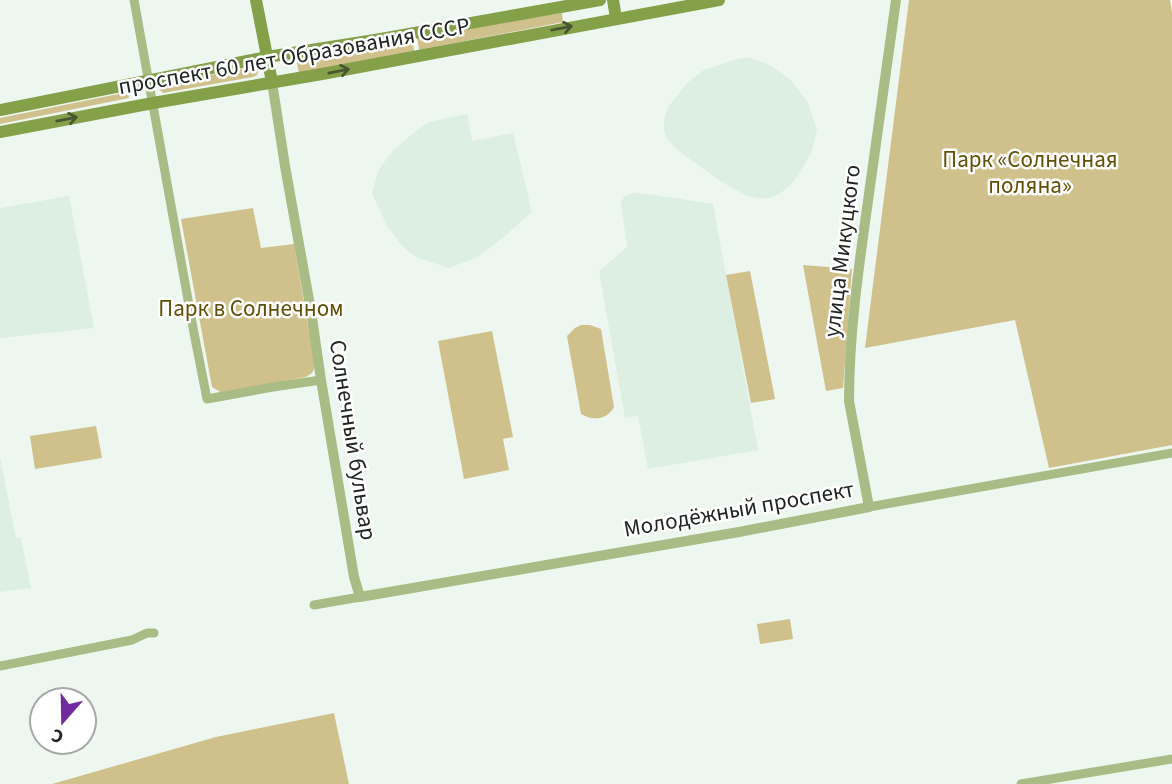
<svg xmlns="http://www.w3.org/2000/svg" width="1172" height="784" font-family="'Source Sans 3',sans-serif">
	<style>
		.built { fill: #ddeee2 }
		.green { fill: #d0c08b }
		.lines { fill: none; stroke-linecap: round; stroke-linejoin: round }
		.minor { stroke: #a9bc85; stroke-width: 9 }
		.tertiary { stroke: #a9bc85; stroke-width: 10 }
		.secondary { stroke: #84a049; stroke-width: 12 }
		.oneway { stroke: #495632 }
		.labels { text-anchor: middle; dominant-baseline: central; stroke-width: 5; stroke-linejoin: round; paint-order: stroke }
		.street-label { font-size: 23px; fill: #212522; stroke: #fff }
		.park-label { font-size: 23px; fill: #614f05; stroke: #fff }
	</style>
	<rect width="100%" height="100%" fill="#edf7f0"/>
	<g class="built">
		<polygon points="748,57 770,65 791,80 808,103 817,130 811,154 794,181 782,192 774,197 763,199 747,196 720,181 676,149 666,137 664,130 664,119 669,106 688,82 704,70 737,59"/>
		<polygon points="467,114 472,141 513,133 532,212 505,236 478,257 449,268 416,257 402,246 387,226 372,193 378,171 393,150 416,131 429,122"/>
		<polygon points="632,193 648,194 713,204 758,450 648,469 638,416 625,418 599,271 627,247 621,203 624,197"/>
		<polygon points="69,196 94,328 0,338 0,208"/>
		<polygon points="0,457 16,538 21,538 31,588 0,592"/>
	</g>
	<g class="green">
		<polygon points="909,0 1170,0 1172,13 1172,445 1049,468 1015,320 865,348"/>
		<polygon points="562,13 563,22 419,50 417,37"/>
		<polygon points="412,38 414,51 299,73 296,59"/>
		<polygon points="251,67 256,67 258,72 257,75 253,77 163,93 159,89 162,84"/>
		<polygon points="128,92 129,98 0,124 0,118"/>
		<polygon points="253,208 261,248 294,244 315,367 312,373 306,377 222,393 212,387 181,219"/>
		<polygon points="803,265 852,269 843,388 826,391"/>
		<polygon points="750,271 775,399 751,403 726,275"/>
		<path d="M581,325H590L601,329L614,407C607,420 593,421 581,414L567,336L575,328Z"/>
		<polygon points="492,331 513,437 503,439 509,470 464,479 438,341"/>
		<polygon points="96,426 102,458 35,469 30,436"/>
		<polygon points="790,619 793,639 760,644 757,624"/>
		<polygon points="334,713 349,784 52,784 216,737"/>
	</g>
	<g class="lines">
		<g class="minor">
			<polyline points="134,0 194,333 207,399 273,387 321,380"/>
			<polyline points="869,507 1172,453"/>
			<polyline points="314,605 360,597"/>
			<polyline points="0,666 132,640 147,633 154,633"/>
			<polyline points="1021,784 1172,759"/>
		</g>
		<path class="tertiary" d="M272,82L285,166L311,311L321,380L354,577L360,597L739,532L869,507L849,401C849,336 858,272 867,208C877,139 886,69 896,0"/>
		<g class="secondary">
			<polyline points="256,0 272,82"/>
			<polyline points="613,0 616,18"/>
			<polyline points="0,110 267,57 375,40 600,0"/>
			<polyline points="0,132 153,103 322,74 719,0"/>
		</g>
	</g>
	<defs><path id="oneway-shaft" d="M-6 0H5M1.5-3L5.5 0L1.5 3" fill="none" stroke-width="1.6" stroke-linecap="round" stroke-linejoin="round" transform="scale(1.75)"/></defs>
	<g class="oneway">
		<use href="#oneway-shaft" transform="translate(562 28) rotate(-11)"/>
		<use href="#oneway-shaft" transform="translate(339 71) rotate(-11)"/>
		<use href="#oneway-shaft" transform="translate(67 119) rotate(-11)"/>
	</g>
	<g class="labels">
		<g class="street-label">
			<text transform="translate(294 56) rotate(-10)">проспект 60 лет Образования СССР</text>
			<text transform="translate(842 251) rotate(-83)">улица Микуцкого</text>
			<text transform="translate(353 440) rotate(81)">Солнечный бульвар</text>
			<text transform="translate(739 509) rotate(-10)">Молодёжный проспект</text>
		</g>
		<g class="park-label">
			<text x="1030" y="159">Парк «Солнечная<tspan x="1030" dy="26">поляна»</tspan></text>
			<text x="251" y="308">Парк в Солнечном</text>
		</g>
	</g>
	<g transform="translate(63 721) rotate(200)"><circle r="33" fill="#ffffff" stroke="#a6a8a7" stroke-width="2"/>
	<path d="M0-5L12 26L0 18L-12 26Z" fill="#722b9f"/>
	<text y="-10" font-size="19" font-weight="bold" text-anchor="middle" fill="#212522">С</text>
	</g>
</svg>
